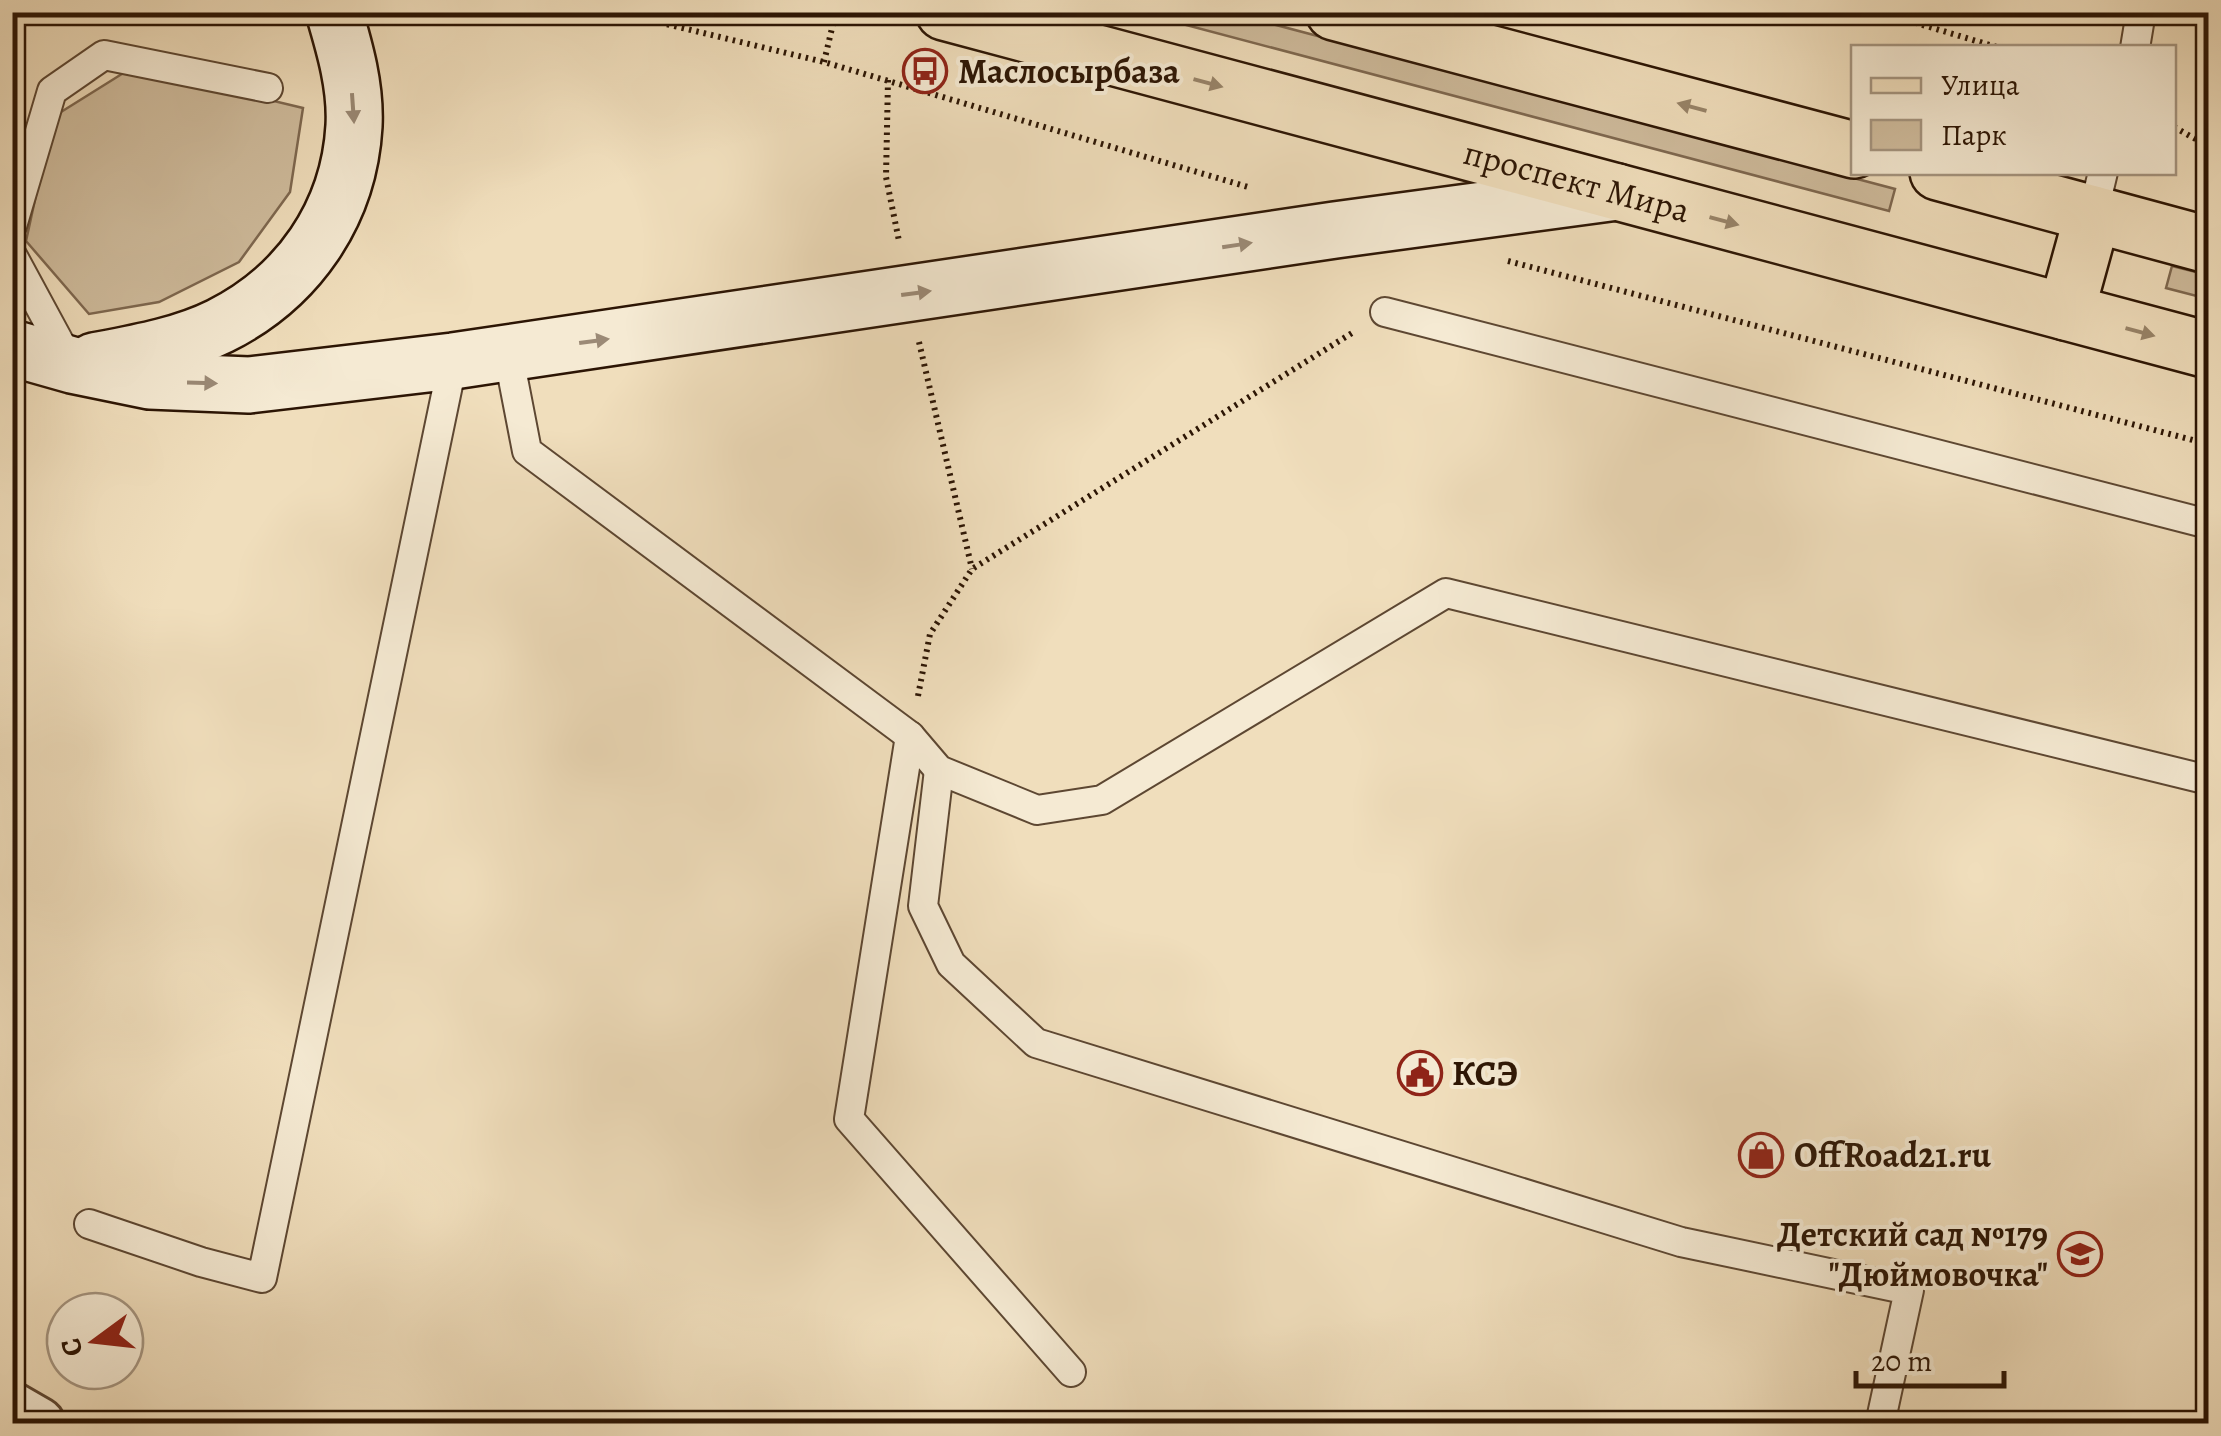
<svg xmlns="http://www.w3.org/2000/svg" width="2221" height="1436" font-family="Alegreya,serif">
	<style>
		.green { fill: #cfbc9d; stroke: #7e6850; stroke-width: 2.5 }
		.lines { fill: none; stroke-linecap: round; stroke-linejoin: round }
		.lane-casing { stroke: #5d4732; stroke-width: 32 }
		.street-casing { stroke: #5d4732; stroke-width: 58 }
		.secondary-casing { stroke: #2c1504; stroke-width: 60 }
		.primary-casing { stroke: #2c1504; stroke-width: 60 }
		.path { stroke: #2c1504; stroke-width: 6; stroke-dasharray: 2.5 5; stroke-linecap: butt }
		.lane { stroke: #f5ead3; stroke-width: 28 }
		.street { stroke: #f5ead3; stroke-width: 52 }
		.secondary { stroke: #f5ead3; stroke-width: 55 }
		.primary { stroke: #f0debc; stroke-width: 55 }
		.oneway { fill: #988469 }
		.oneway2 { fill: #9b8a76 }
		.labels { text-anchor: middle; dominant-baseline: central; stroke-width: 8; stroke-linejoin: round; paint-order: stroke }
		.poi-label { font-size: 35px; font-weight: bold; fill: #2c1504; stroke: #f5ead3; text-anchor: start }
		.street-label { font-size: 35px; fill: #2c1504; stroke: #f5ead3 }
	</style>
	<rect width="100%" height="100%" fill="#f0debc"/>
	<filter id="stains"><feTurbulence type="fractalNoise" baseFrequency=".002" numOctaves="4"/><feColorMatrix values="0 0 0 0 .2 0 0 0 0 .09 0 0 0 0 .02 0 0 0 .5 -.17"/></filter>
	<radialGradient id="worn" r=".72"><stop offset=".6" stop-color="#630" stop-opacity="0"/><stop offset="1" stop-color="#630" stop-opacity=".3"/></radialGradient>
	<g class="green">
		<polygon points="1141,13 1231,13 1895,189 1889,211"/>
		<polygon points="133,67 303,108 290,192 239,262 159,302 89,314 26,241 53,117"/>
		<polygon points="2172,266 2208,275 2208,299 2166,288"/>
	</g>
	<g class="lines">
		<defs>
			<g id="lane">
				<polyline points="2135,48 2141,12"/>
				<polyline points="2093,214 2103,172"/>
				<polyline points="12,226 52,91 104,55 268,88"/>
				<polyline points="12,255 71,364"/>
				<polyline points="1385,312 2208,524"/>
				<polyline points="508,353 527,451 910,736 939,770 1037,810 1102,800 1446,593 2208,780"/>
				<polyline points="910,736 849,1119 1071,1372"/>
				<polyline points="939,770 923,906 951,964 1036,1043 1681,1242 1909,1290 1880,1424"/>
				<polyline points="89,1224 201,1262 262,1278 453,361"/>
			</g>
			<polyline id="street" points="12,1409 38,1424"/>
			<g id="secondary">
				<polyline points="12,348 72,365 150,381 249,385 453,361 1335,230 1617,192"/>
				<path d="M94,361C136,353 182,345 220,326C298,287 349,214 354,126C356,87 345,49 334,12"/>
			</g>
			<g id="primary">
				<path id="s1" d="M944,12L2208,350"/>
				<polyline points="1334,12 1854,150"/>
				<polyline points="1938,172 2208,245"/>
				<polyline points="2066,312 2093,214"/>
			</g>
		</defs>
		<use href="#lane" class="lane-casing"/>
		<use href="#street" class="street-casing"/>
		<use href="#secondary" class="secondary-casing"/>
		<use href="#primary" class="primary-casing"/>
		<g class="path">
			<polyline points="616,12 824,62 1248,187"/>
			<polyline points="1879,12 2000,48"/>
			<polyline points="824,62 833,24"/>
			<polyline points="888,80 886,177 899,241"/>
			<polyline points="2174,127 2208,146"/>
			<polyline points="1508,261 2208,444"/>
			<polyline points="919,342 972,569"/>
			<polyline points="918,696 930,634 972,569 1352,333"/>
		</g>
		<use href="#lane" class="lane"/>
		<use href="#street" class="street"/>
		<use href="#secondary" class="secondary"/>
		<use href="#primary" class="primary"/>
	</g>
	<defs><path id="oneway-solid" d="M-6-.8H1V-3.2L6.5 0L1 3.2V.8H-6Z" transform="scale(2.5)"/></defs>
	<g class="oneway">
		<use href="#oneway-solid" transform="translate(1208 83) rotate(15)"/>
		<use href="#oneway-solid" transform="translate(1692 107) rotate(-165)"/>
		<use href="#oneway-solid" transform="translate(1724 221) rotate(15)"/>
		<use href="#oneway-solid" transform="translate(2140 332) rotate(15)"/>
	</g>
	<g class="oneway2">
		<use href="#oneway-solid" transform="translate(353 108) rotate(86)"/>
		<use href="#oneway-solid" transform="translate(1237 245) rotate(-9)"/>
		<use href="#oneway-solid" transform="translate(916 293) rotate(-8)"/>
		<use href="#oneway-solid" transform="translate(594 341) rotate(-8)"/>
		<use href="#oneway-solid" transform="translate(202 383) rotate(2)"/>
	</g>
	<defs>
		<symbol id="bus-ring" viewBox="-11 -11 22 22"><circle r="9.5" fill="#f5ead3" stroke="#8f2418" stroke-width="1.5"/><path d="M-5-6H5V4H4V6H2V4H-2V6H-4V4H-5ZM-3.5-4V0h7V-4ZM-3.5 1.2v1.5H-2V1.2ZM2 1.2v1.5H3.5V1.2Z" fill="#8f2418"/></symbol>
		<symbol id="civic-ring" viewBox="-11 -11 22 22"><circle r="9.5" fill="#f5ead3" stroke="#8f2418" stroke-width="1.5"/><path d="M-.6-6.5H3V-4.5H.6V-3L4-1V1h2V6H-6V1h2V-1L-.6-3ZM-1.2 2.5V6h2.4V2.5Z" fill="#8f2418"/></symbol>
		<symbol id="shop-ring" viewBox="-11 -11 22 22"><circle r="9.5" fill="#f5ead3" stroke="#8f2418" stroke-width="1.5"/><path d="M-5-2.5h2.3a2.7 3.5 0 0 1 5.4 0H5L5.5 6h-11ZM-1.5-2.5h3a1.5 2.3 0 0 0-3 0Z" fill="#8f2418"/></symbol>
		<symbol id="school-ring" viewBox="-11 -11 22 22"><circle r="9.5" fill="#f5ead3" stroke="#8f2418" stroke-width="1.5"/><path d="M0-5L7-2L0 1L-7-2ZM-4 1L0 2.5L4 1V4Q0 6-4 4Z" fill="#8f2418"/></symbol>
	</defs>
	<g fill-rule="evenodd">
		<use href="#bus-ring" x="900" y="46" width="50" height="50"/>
		<use href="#civic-ring" x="1395" y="1048" width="50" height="50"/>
		<use href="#shop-ring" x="1736" y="1130" width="50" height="50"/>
		<use href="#school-ring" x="2055" y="1229" width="50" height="50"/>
	</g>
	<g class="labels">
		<g class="poi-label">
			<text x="958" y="71">Маслосырбаза</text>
			<text x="1452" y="1073">КСЭ</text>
			<text x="1794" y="1155">OffRoad21.ru</text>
			<text x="2048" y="1234" text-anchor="end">Детский сад №179<tspan x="2048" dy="40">"Дюймовочка"</tspan></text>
		</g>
		<g class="street-label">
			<text stroke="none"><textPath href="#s1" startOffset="655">проспект Мира</textPath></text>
		</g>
	</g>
	<rect width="2221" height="1436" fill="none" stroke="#f0debc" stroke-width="50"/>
	<rect x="15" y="15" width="2191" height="1406" fill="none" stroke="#2c1504" stroke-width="5"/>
	<rect x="25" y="25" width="2171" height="1386" fill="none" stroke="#2c1504" stroke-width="2.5"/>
	<rect x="1851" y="45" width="325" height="130" fill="#f5ead3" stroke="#a59580" stroke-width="2.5"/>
	<rect x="1871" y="78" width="50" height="15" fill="#f0debc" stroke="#a59580" stroke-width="2.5"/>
	<text x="1941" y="95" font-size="30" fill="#2c1504">Улица</text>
	<rect x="1871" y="120" width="50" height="30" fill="#cfbc9d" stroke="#a59580" stroke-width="2.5"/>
	<text x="1941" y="145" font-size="30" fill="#2c1504">Парк</text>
	<g transform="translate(95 1341) rotate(255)"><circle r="48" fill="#f5ead3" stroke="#a59580" stroke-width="2.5"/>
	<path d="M0-8L18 38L0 25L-18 38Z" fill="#8f2418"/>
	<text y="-15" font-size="28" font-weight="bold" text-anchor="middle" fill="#2c1504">С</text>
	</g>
	<path d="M1856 1371v15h148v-15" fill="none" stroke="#2c1504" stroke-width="5"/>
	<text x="1871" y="1371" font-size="30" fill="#2c1504" stroke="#f5ead3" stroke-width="8" paint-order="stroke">20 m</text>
	<rect width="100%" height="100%" filter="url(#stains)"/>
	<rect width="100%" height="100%" fill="url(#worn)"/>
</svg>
